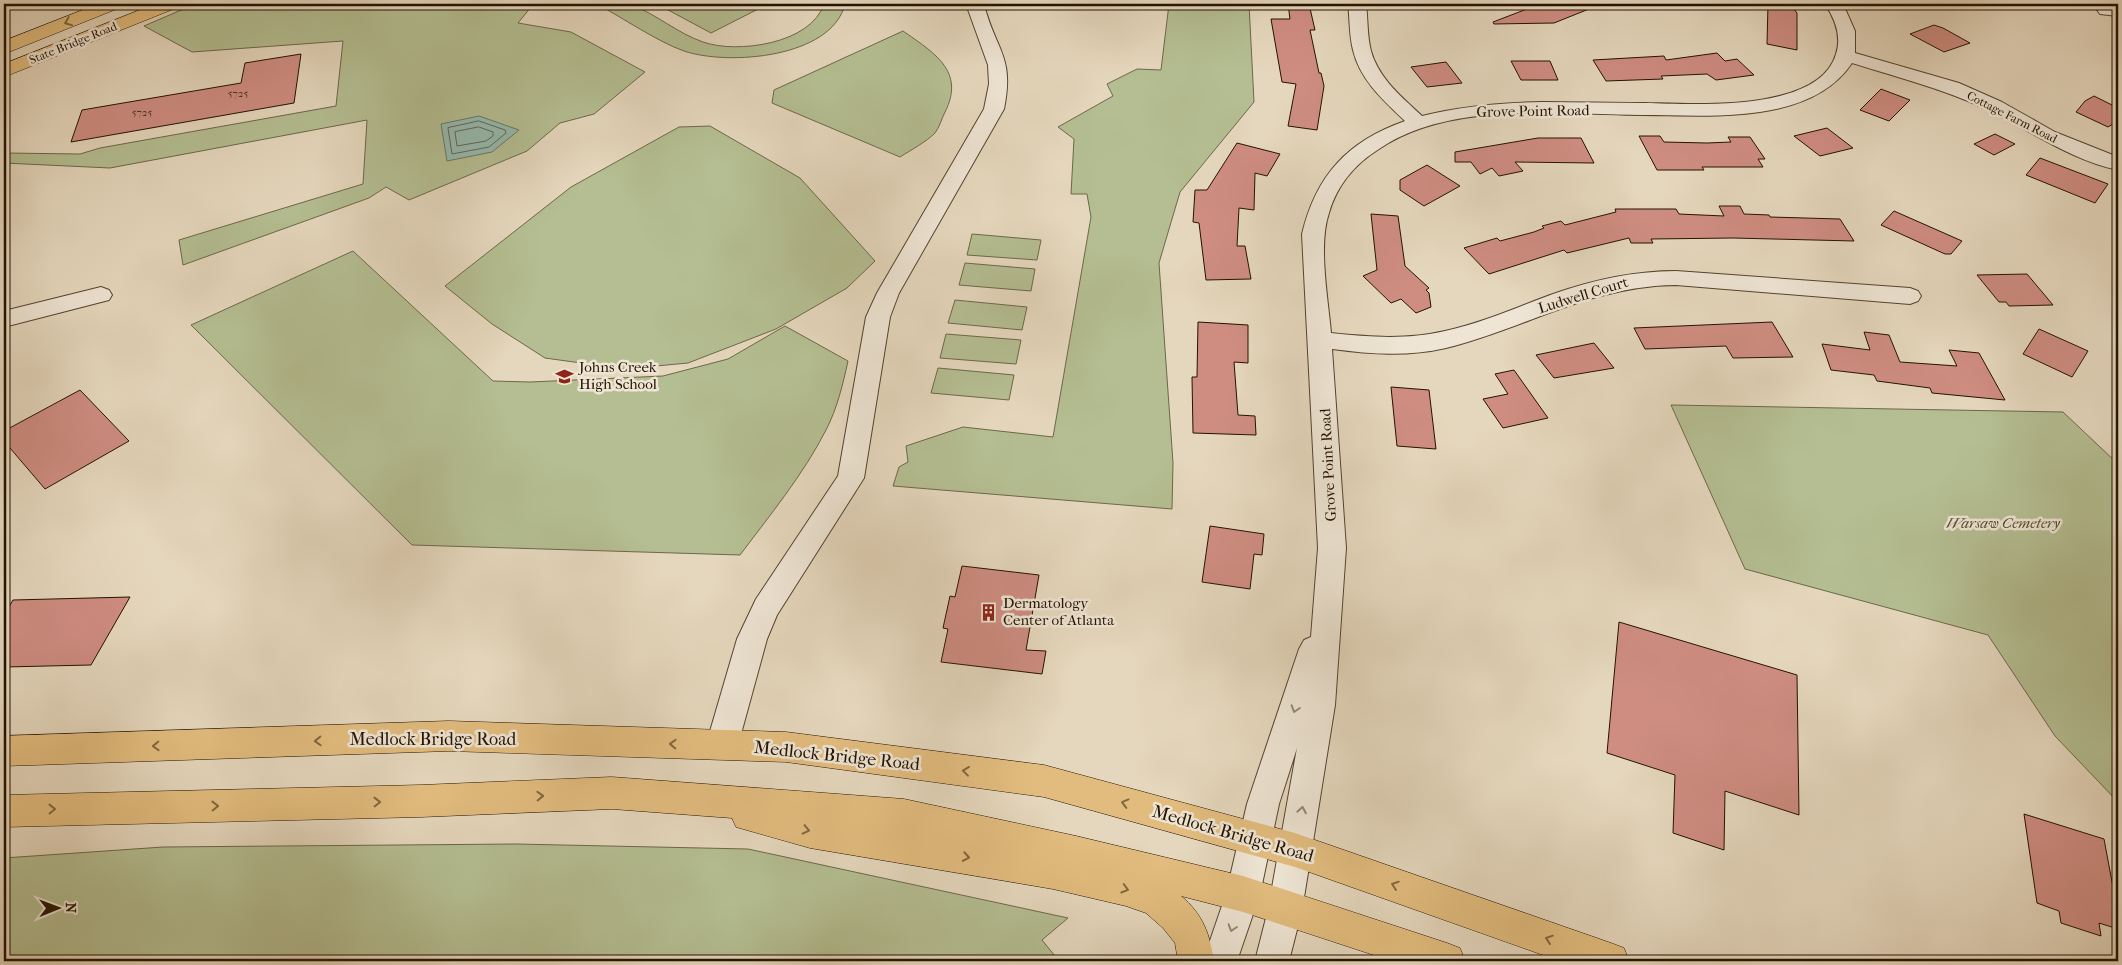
<svg xmlns="http://www.w3.org/2000/svg" width="2122" height="965" font-family="'IM FELL French Canon',serif">
	<style>
		.green { fill: #b4be92; stroke: #6c6849 }
		.water { fill: #96baaf; stroke: #687769 }
		.lines { fill: none; stroke-linecap: round; stroke-linejoin: round }
		.shore { stroke: #5c6658; stroke-width: 1 }
		.building { fill: #cf8d82; stroke: #231200 }
		.street-casing { stroke: #54432f; stroke-width: 2 }
		.highway-casing { stroke: #231200; stroke-width: 1 }
		.street { fill: #eee5d4; fill-rule: evenodd }
		.highway { fill: #e2bc7e; fill-rule: evenodd }
		.oneway { stroke: #82673f }
		.oneway2 { stroke: #938675 }
		.labels { text-anchor: middle; dominant-baseline: central; stroke-width: 5; stroke-linejoin: round; paint-order: stroke }
		.far-number-label { font-size: 11px; fill: #4e3120 }
		.far-street-label { font-size: 12px; fill: #231200; stroke: #eee5d4 }
		.street-label { font-size: 15px; fill: #231200; stroke: #eee5d4 }
		.poi-label { font-size: 15px; fill: #231200; stroke: #eee5d4; text-anchor: start }
		.park-label { font-size: 15px; font-style: italic; fill: #564e33; stroke: #eee5d4 }
		.near-street-label { font-size: 18px; fill: #231200; stroke: #eee5d4 }
	</style>
	<rect width="100%" height="100%" fill="#e5d7bd"/>
	<filter id="stains"><feTurbulence type="fractalNoise" baseFrequency=".004" numOctaves="4"/><feColorMatrix values="0 0 0 0 .2 0 0 0 0 .09 0 0 0 0 .02 0 0 0 .5 -.17"/></filter>
	<radialGradient id="worn" r=".72"><stop offset=".6" stop-color="#630" stop-opacity="0"/><stop offset="1" stop-color="#630" stop-opacity=".3"/></radialGradient>
	<g class="green">
		<polygon points="195,4 523,4 531,7 518,23 571,32 645,72 594,114 560,123 527,151 409,200 386,187 369,198 183,265 179,240 363,184 367,120 110,168 4,163 4,153 80,154 100,148 336,106 343,41 192,52 144,26"/>
		<path d="M597,4C607,4 622,1 632,5C656,14 677,33 703,42C737,54 811,44 824,4H845C832,58 728,66 684,51C658,42 623,18 597,4Z"/>
		<polygon points="657,4 768,4 711,33"/>
		<polygon points="1169,4 1249,4 1254,102 1180,192 1159,263 1173,463 1172,509 893,486 899,467 908,462 906,446 963,427 1053,437 1091,217 1087,194 1071,194 1074,139 1058,127 1113,96 1107,84 1137,69 1161,70"/>
		<path d="M903,31C933,52 966,71 945,112C942,118 939,128 935,133C926,142 911,150 900,157L772,103L774,90Z"/>
		<polygon points="710,126 800,178 875,261 847,288 776,329 688,363 624,369 545,358 492,324 445,286 571,187 679,127"/>
		<polygon points="972,234 1041,240 1037,260 967,255"/>
		<path d="M353,251L493,381L530,382L663,376L728,359L785,326L848,361C843,384 837,409 826,430C803,475 770,515 740,555L412,545L191,325Z"/>
		<polygon points="965,263 1035,269 1031,291 959,285"/>
		<polygon points="955,300 1027,307 1022,330 948,323"/>
		<polygon points="946,334 1021,340 1016,364 940,358"/>
		<polygon points="938,368 1014,375 1009,400 931,393"/>
		<polygon points="1671,405 2063,412 2118,464 2118,802 2055,736 1988,635 1745,569"/>
		<polygon points="516,844 748,849 1068,918 1042,940 1059,961 4,961 4,858 163,847"/>
	</g>
	<polygon class="water" points="479,116 519,130 492,152 447,161 441,124"/>
	<g class="lines">
		<g class="shore">
			<polygon points="479,121 505,130 506,133 489,147 452,154 448,128"/>
			<polygon points="479,127 493,132 493,136 486,141 457,146 455,132"/>
		</g>
	</g>
	<g class="building">
		<polygon points="1288,4 1309,4 1315,30 1310,30 1319,73 1321,73 1324,86 1317,130 1288,126 1296,84 1282,82 1271,19 1290,19"/>
		<polygon points="1540,4 1599,4 1599,5 1554,23 1494,24 1493,22"/>
		<polygon points="1768,4 1790,4 1797,13 1797,50 1767,44"/>
		<polygon points="1934,25 1943,28 1970,43 1944,52 1910,34"/>
		<polygon points="1717,53 1725,61 1737,59 1754,75 1716,80 1707,74 1661,76 1663,79 1606,81 1593,60 1664,56 1666,60"/>
		<polygon points="301,54 294,103 71,142 82,110 241,83 245,63"/>
		<polygon points="1511,61 1550,61 1558,80 1521,80"/>
		<polygon points="1446,62 1462,83 1427,87 1411,67"/>
		<polygon points="1881,89 1910,100 1889,121 1860,110"/>
		<polygon points="2094,96 2118,108 2118,121 2108,127 2076,112 2085,101"/>
		<polygon points="1827,128 1853,148 1820,156 1794,136"/>
		<polygon points="1995,134 2015,144 1994,155 1974,144"/>
		<polygon points="1639,136 1660,136 1664,142 1707,143 1731,142 1728,137 1750,137 1765,159 1758,159 1763,167 1702,167 1704,170 1657,170"/>
		<polygon points="1538,138 1581,138 1594,163 1515,162 1523,171 1499,176 1492,168 1480,174 1471,162 1455,162 1455,152"/>
		<polygon points="1237,143 1280,154 1267,176 1255,173 1254,210 1239,208 1237,246 1245,246 1251,279 1206,280 1199,223 1193,222 1195,190 1207,190"/>
		<polygon points="2040,158 2108,184 2095,203 2026,175"/>
		<polygon points="1427,165 1460,186 1424,206 1400,190 1400,180"/>
		<polygon points="1719,206 1740,206 1744,214 1769,215 1770,217 1840,219 1854,241 1733,238 1651,239 1653,243 1631,243 1629,238 1567,253 1564,250 1489,274 1464,248 1497,238 1500,241 1534,232 1544,228 1542,226 1561,221 1565,225 1616,212 1615,209 1676,209 1679,214 1724,216"/>
		<polygon points="1894,211 1962,241 1951,254 1945,254 1881,225"/>
		<polygon points="1371,214 1398,216 1405,266 1429,288 1426,290 1429,293 1431,307 1416,313 1401,299 1391,303 1363,276 1377,270"/>
		<polygon points="2027,274 2053,305 2009,306 2006,302 1999,302 1977,275"/>
		<polygon points="1198,322 1248,325 1248,363 1234,362 1238,415 1255,416 1256,435 1193,433 1192,377 1197,377"/>
		<polygon points="1772,322 1793,357 1733,358 1726,346 1645,349 1634,328"/>
		<polygon points="2039,329 2088,351 2072,377 2023,354"/>
		<polygon points="1864,332 1889,335 1900,362 1957,366 1949,350 1979,353 2005,400 1932,393 1930,388 1877,381 1874,375 1831,370 1822,344 1870,350"/>
		<polygon points="1594,343 1614,368 1554,378 1536,355"/>
		<polygon points="1514,370 1548,418 1503,428 1483,399 1508,394 1495,374"/>
		<polygon points="1391,387 1429,390 1436,449 1397,446"/>
		<polygon points="80,390 129,441 45,489 4,441 4,431"/>
		<polygon points="1210,526 1264,534 1262,555 1254,554 1250,589 1202,582"/>
		<polygon points="962,566 1039,575 1026,650 1046,651 1042,674 941,662 948,629 943,628 950,596 955,597"/>
		<polygon points="130,597 91,665 4,667 4,615 13,600"/>
		<polygon points="1619,622 1797,675 1799,815 1725,791 1724,850 1673,833 1675,775 1607,753"/>
		<polygon points="2024,814 2104,839 2118,914 2118,929 2099,923 2101,936 2061,923 2059,911 2037,903"/>
	</g>
	<g class="lines">
		<defs>
			<g id="street">
				<path d="M966,4H984C995,50 1015,55 1004,109L899,293L890,317L864,478L777,615L767,639L738,745L733,755L722,759L711,755L706,745L737,639L756,599L838,476L866,317L877,293L984,109L989,84L988,65Z"/>
				<path d="M1348,4H1366C1368,20 1367,36 1371,51C1379,79 1402,97 1422,116C1462,106 1501,103 1542,102C1577,102 1611,103 1645,103C1693,104 1819,113 1836,54C1842,36 1835,19 1825,4H1843L1855,31V53L1959,83L2002,102L2055,132L2118,157V170C2070,160 2030,130 1986,109C1943,89 1897,77 1852,63C1810,126 1707,115 1641,115C1587,114 1532,110 1478,116C1444,120 1408,129 1379,149C1355,164 1337,185 1329,213C1318,245 1328,298 1331,333C1369,337 1406,340 1445,331C1482,323 1517,307 1553,294C1593,280 1633,271 1676,271L1910,288L1918,291L1921,296L1918,301L1910,304L1676,285C1589,286 1527,328 1446,348C1407,357 1370,354 1332,349L1346,548L1335,705L1302,910L1289,961H1255L1268,910L1297,748L1279,804L1260,894L1237,961H1203L1226,894L1247,804L1299,649L1304,640L1311,637L1318,548L1302,234C1316,175 1348,141 1405,121C1384,101 1360,80 1353,50C1349,35 1350,19 1348,4Z"/>
				<polygon points="2106,5 2118,6 2118,16 2100,14 2097,10 2100,6"/>
				<polygon points="101,287 109,290 112,295 109,300 4,327 4,311"/>
			</g>
			<g id="highway">
				<polygon points="98,4 122,4 119,8 4,54 4,41"/>
				<polygon points="155,4 179,4 176,8 4,77 4,64"/>
				<polygon points="449,721 786,732 1044,765 1295,833 1611,943 1624,948 1629,961 1560,961 1295,867 1044,797 786,762 449,751 4,766 4,736"/>
				<path d="M612,777L904,799L1076,836L1243,876L1447,943L1460,948L1465,961H1392L1243,912L1181,896C1203,914 1210,935 1214,961H1178L1175,943L1163,928L1146,913L1126,906L1053,889L810,848L736,827L732,818L612,809L421,817L4,827V795L421,785Z"/>
			</g>
		</defs>
		<use href="#street" class="street-casing"/>
		<use href="#highway" class="highway-casing"/>
		<use href="#street" class="street"/>
		<use href="#highway" class="highway"/>
	</g>
	<defs><path id="oneway-chevron" d="M-2-3.5L2.5 0L-2 3.5" fill="none" stroke-width="1.6" stroke-linecap="round" stroke-linejoin="round" transform="scale(1.25)"/></defs>
	<g class="oneway">
		<use href="#oneway-chevron" transform="translate(68 22) rotate(158)"/>
		<use href="#oneway-chevron" transform="translate(318 741) rotate(178)"/>
		<use href="#oneway-chevron" transform="translate(673 744) rotate(-178)"/>
		<use href="#oneway-chevron" transform="translate(156 746) rotate(178)"/>
		<use href="#oneway-chevron" transform="translate(966 771) rotate(-173)"/>
		<use href="#oneway-chevron" transform="translate(540 796) rotate(-2)"/>
		<use href="#oneway-chevron" transform="translate(377 802) rotate(-1)"/>
		<use href="#oneway-chevron" transform="translate(1125 803) rotate(-165)"/>
		<use href="#oneway-chevron" transform="translate(215 806) rotate(-1)"/>
		<use href="#oneway-chevron" transform="translate(52 809) rotate(-1)"/>
		<use href="#oneway-chevron" transform="translate(806 830) rotate(13)"/>
		<use href="#oneway-chevron" transform="translate(966 857) rotate(10)"/>
		<use href="#oneway-chevron" transform="translate(1395 885) rotate(-161)"/>
		<use href="#oneway-chevron" transform="translate(1125 889) rotate(16)"/>
		<use href="#oneway-chevron" transform="translate(1549 939) rotate(-161)"/>
	</g>
	<g class="oneway2">
		<use href="#oneway-chevron" transform="translate(1295 709) rotate(108)"/>
		<use href="#oneway-chevron" transform="translate(1302 810) rotate(-80)"/>
		<use href="#oneway-chevron" transform="translate(1232 928) rotate(108)"/>
	</g>
	<defs>
		<symbol id="school-bare" viewBox="-9 -9 18 18"><path d="M0-5L7-2L0 1L-7-2ZM-4 1L0 2.5L4 1V4Q0 6-4 4Z" fill="#8f2418" stroke="#eee5d4" stroke-width="2.5" paint-order="stroke"/></symbol>
		<symbol id="building-bare" viewBox="-9 -9 18 18"><path d="M-4-6H4V6H1V3H-1V6H-4ZM-2.5-4.3h1.7v1.8h-1.7ZM.8-4.3h1.7v1.8H.8ZM-2.5-1h1.7V.8h-1.7ZM.8-1h1.7V.8H.8Z" fill="#8f2418" stroke="#eee5d4" stroke-width="2.5" paint-order="stroke"/></symbol>
	</defs>
	<g fill-rule="evenodd">
		<use href="#school-bare" x="552" y="364" width="25" height="25"/>
		<use href="#building-bare" x="976" y="600" width="25" height="25"/>
	</g>
	<g class="labels">
		<g class="far-number-label">
			<text x="238" y="93">5725</text>
			<text x="142" y="112">5725</text>
		</g>
		<g class="far-street-label">
			<text transform="translate(73 43) rotate(-22)">State Bridge Road</text>
			<text transform="translate(2012 117) rotate(27)">Cottage Farm Road</text>
		</g>
		<g class="street-label">
			<text transform="translate(1533 111) rotate(-1)">Grove Point Road</text>
			<text transform="translate(1583 295) rotate(-17)">Ludwell Court</text>
			<text transform="translate(1328 465) rotate(-93)">Grove Point Road</text>
		</g>
		<g class="poi-label">
			<text x="579" y="367">Johns Creek<tspan x="579" dy="17">High School</tspan></text>
			<text x="1003" y="603">Dermatology<tspan x="1003" dy="17">Center of Atlanta</tspan></text>
		</g>
		<g class="park-label">
			<text x="2003" y="523">Warsaw Cemetery</text>
		</g>
		<g class="near-street-label">
			<text x="433" y="739">Medlock Bridge Road</text>
			<text transform="translate(837 756) rotate(6)">Medlock Bridge Road</text>
			<text transform="translate(1233 834) rotate(16)">Medlock Bridge Road</text>
		</g>
	</g>
	<rect width="2122" height="965" fill="none" stroke="#e5d7bd" stroke-width="20"/>
	<rect x="5" y="5" width="2112" height="955" fill="none" stroke="#231200" stroke-width="2.5"/>
	<rect x="10" y="10" width="2102" height="945" fill="none" stroke="#231200"/>
	<g transform="translate(58 908) rotate(89)" stroke="#eee5d4" stroke-width="4" paint-order="stroke">
	<path d="M0-4L9 19L0 12L-9 19Z" fill="#231200"/>
	<text y="-8" font-size="14" font-weight="bold" text-anchor="middle" fill="#231200">N</text>
	</g>
	<rect width="100%" height="100%" filter="url(#stains)"/>
	<rect width="100%" height="100%" fill="url(#worn)"/>
</svg>
